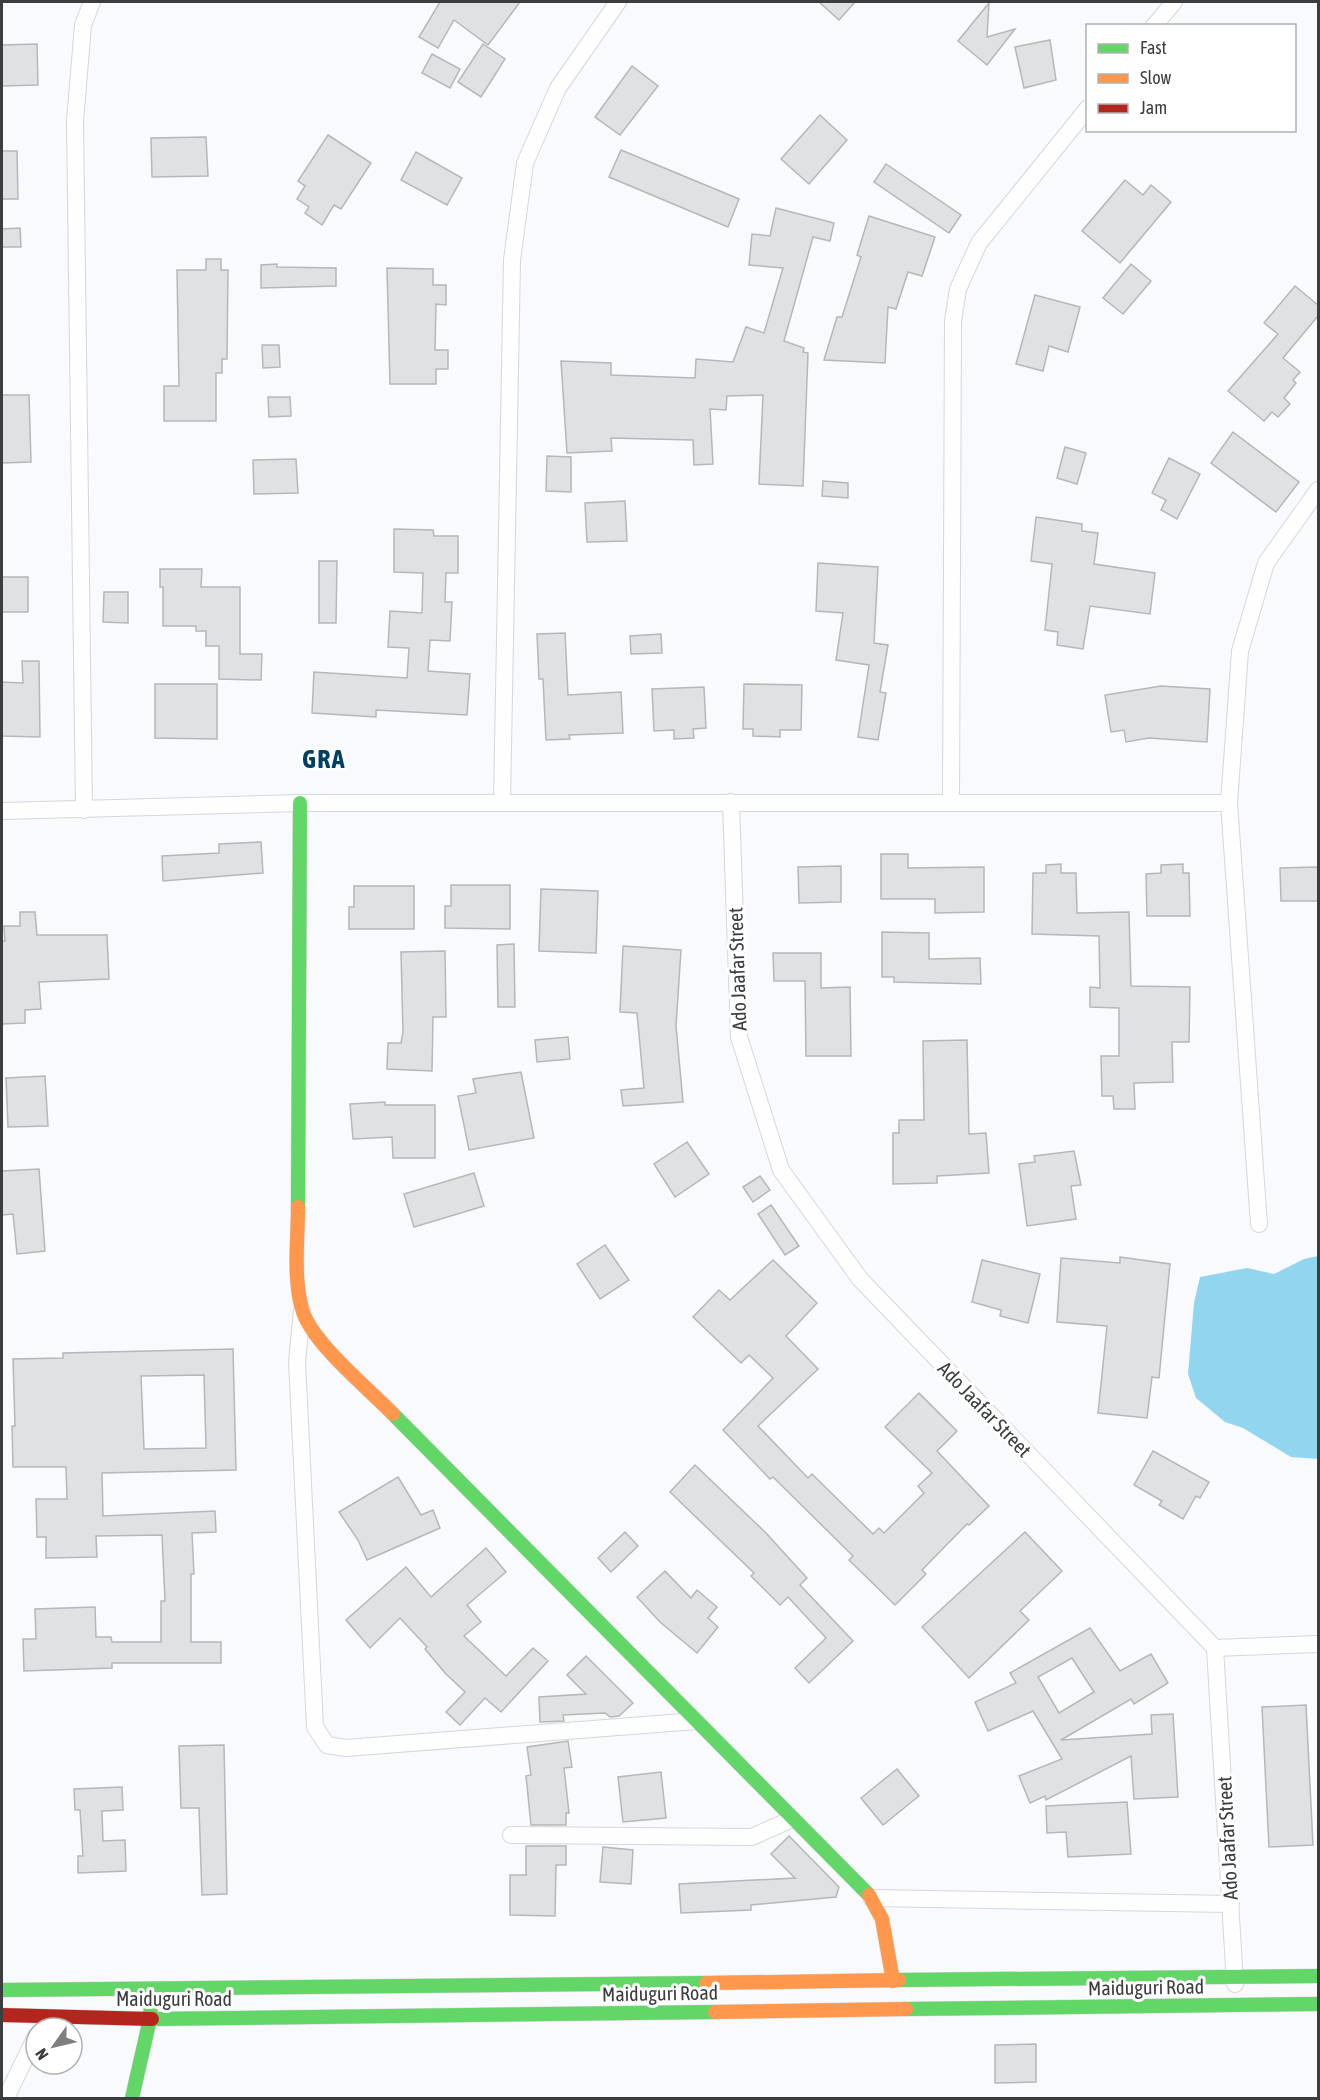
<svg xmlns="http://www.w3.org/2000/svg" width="1320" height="2100" font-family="'Asap Condensed',sans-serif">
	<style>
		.water { fill: #92d5ef }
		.building { fill: #e0e1e3; stroke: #b6b7b9; stroke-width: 1.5; fill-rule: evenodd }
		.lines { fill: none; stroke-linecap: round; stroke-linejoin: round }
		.street-casing { stroke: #d5d7d9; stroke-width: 18 }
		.fast-casing { stroke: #d5d7d9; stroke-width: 15 }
		.slow-casing { stroke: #d5d7d9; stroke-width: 15 }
		.jam-casing { stroke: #d5d7d9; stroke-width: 15 }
		.street { stroke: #fefeff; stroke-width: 16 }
		.fast { stroke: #63d668; stroke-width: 14 }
		.slow { stroke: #ff974d; stroke-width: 14 }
		.jam { stroke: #b3261e; stroke-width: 14 }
		.labels { text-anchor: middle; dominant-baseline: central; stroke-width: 6; stroke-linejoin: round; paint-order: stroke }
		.street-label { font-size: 20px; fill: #3b3d3f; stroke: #fff }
		.district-label { font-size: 26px; font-weight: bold; letter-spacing: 1.5px; fill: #024061; stroke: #fff }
	</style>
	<rect width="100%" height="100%" fill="#f8fafd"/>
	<polygon class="water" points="1318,1256 1318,1459 1291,1457 1243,1428 1225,1422 1196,1398 1188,1374 1194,1303 1200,1277 1247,1268 1274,1274 1304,1259"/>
	<g class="building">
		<polygon points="440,2 520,2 488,45 454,20 438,48 419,37"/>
		<polygon points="819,2 855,2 839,20"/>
		<polygon points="989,3 987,37 1015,29 987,65 958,41"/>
		<polygon points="1050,40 1056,80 1024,88 1015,47"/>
		<polygon points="37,44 38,85 2,86 2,45"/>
		<polygon points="483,44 505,59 481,97 458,82"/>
		<polygon points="432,54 460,69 450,88 422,73"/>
		<polygon points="632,66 658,86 620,135 595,117"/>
		<polygon points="820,115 847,140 809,184 781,159"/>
		<polygon points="328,135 371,163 341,209 334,205 322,225 305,213 309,207 297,199 305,186 298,181"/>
		<polygon points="206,137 208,176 152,177 151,138"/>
		<polygon points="621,150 739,199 728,227 609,177"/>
		<polygon points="2,151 17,151 18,199 2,199"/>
		<polygon points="416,152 462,178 447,205 401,180"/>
		<polygon points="886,164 961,215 949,233 874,182"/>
		<polygon points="1125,180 1143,195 1151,185 1171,202 1120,263 1082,231"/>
		<polygon points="776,208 834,223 830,241 813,237 784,341 804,348 803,352 808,353 803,486 759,484 763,395 727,396 726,410 710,409 713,464 694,465 693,440 611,438 612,451 567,453 561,361 611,363 611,375 695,378 696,359 733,362 746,327 764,333 783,268 749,265 752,234 770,236"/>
		<polygon points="869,216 935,237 922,276 908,272 896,309 888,307 885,363 824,360 837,317 842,317 861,257 857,255"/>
		<polygon points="20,228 21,247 2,247 2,229"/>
		<polygon points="206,259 221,259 221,270 228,270 227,359 222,359 222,373 216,373 216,421 164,421 164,386 179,386 177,270 206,270"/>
		<polygon points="277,264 277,267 336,268 336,286 261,288 261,265"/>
		<polygon points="1131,264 1151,281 1123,314 1103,298"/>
		<polygon points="387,268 433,269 433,285 446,285 446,305 436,304 435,350 448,350 448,369 436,369 436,384 390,384"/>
		<polygon points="1295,286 1318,305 1318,316 1283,358 1300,372 1293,380 1296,383 1284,398 1290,404 1278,417 1272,412 1264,421 1228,391 1278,334 1264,323"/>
		<polygon points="1035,295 1080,307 1068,352 1049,346 1043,371 1016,364"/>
		<polygon points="262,345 279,345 280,367 263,368"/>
		<polygon points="2,395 29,395 31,462 2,463"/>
		<polygon points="268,397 290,397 291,416 269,417"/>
		<polygon points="1233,432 1299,482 1276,512 1211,463"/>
		<polygon points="1065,447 1086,453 1077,484 1057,478"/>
		<polygon points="547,456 571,457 571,492 546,491"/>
		<polygon points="1169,458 1200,474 1177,519 1161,510 1166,500 1152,493"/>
		<polygon points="296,459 298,493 254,494 253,460"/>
		<polygon points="823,481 848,483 848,498 822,496"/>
		<polygon points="625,501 627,541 587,542 585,503"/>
		<polygon points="1036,517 1082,524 1082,531 1098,533 1094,564 1155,573 1150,614 1090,606 1083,649 1057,645 1058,632 1045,630 1052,564 1031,561"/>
		<polygon points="394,529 433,530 434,536 458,536 458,573 446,573 445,602 452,602 450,641 430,640 428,671 470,674 467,715 376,710 376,717 312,713 314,672 407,678 409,648 388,647 390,611 422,613 423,573 394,572"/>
		<polygon points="319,561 337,561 336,623 319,623"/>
		<polygon points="818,563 878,567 874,643 888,645 880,692 886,693 878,740 858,737 869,665 836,660 843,613 816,611"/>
		<polygon points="160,569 202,569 201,587 240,587 240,654 262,654 261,680 219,679 219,646 206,646 206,631 196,631 196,626 163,626 163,587 160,587"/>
		<rect x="2" y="577" width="26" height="35"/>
		<polygon points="104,592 128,592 128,623 103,622"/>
		<polygon points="565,633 568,695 621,692 623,733 569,735 570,739 546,740 543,679 539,679 537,634"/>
		<polygon points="661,634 662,653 631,654 630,636"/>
		<polygon points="22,661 39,661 40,737 2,736 2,682 23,683"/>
		<polygon points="155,684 217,684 217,739 155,738"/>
		<polygon points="744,684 802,685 801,730 780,730 780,737 753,736 753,729 743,729"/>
		<polygon points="1161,686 1210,689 1207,742 1149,738 1126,742 1124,730 1111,732 1105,695"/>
		<polygon points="704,687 706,728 693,729 694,738 674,739 674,730 654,731 652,689"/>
		<polygon points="261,842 263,873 163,881 162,856 219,853 219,844"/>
		<polygon points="881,854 908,854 908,868 984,867 984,912 935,913 935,899 881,899"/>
		<polygon points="1061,864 1061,873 1076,873 1077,913 1129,912 1131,986 1190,987 1189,1042 1172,1042 1173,1082 1134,1083 1135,1109 1114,1109 1113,1096 1102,1096 1101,1056 1119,1056 1119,1008 1090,1007 1090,987 1100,988 1099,936 1032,934 1033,873 1046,873 1046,865"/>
		<polygon points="1183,864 1183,873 1189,873 1190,916 1147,916 1146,874 1161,873 1161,865"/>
		<polygon points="841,866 841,902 799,903 798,867"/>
		<polygon points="1318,867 1318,901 1281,901 1280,868"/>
		<polygon points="451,885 510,885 510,929 445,928 445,906 451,906"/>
		<polygon points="354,886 414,886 414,929 349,929 349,907 354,907"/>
		<polygon points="541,889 598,891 596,953 539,951"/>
		<polygon points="20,912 35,912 37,935 107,935 109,979 39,982 41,1009 25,1010 25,1023 2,1024 2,941 5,941 4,926 20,926"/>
		<polygon points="882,932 929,933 929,959 980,958 981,984 894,982 894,977 882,977"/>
		<polygon points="514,944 515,1007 498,1007 497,945"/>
		<polygon points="623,946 681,950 676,1026 683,1102 623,1106 621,1090 644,1088 637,1013 620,1012"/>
		<polygon points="445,951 446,1017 433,1017 432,1071 387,1069 388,1043 401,1043 403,1032 401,952"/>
		<polygon points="773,953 821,953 821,988 850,987 851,1056 806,1056 805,981 774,981"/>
		<polygon points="568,1037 570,1059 537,1062 535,1040"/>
		<polygon points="967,1040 969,1134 986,1133 989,1173 937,1176 937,1183 893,1184 893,1133 899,1133 899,1120 924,1120 923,1041"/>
		<polygon points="521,1072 534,1138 469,1150 458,1096 476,1093 473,1079"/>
		<polygon points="45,1076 48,1126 8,1127 6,1078"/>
		<polygon points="385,1102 385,1105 435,1105 435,1158 393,1158 392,1137 353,1139 350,1104"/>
		<polygon points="687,1142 709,1174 675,1197 654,1164"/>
		<polygon points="1074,1151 1081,1185 1071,1186 1076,1219 1027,1226 1019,1164 1035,1162 1034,1156"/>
		<polygon points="39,1169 45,1251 17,1254 13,1214 2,1215 2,1171"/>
		<polygon points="474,1173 484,1206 414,1227 404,1194"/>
		<polygon points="760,1176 770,1190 753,1202 743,1187"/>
		<polygon points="771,1205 799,1246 785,1255 758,1214"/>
		<polygon points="605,1245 629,1280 600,1299 577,1264"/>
		<polygon points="1120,1257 1170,1264 1159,1378 1152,1377 1147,1418 1098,1413 1107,1326 1057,1322 1061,1258 1120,1263"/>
		<polygon points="773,1260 817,1303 786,1336 818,1369 758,1426 808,1478 812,1474 873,1534 879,1528 884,1533 924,1493 918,1486 932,1473 885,1427 919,1393 957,1431 937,1451 989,1506 969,1525 967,1524 922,1570 926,1574 895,1605 849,1560 853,1556 773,1477 770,1479 723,1430 773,1378 749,1355 741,1363 693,1317 719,1290 730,1300"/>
		<polygon points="982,1260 1040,1274 1028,1323 1000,1316 1001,1310 972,1302"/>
		<path d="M233,1349L236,1470L102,1473L103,1516L215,1511L216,1532L192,1533L194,1574H191V1642H221V1663H112V1668L24,1671L23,1639H36L35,1609L95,1607L96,1637H111L112,1642H161V1601H165L162,1535L96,1536L97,1557L46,1558V1537H37L36,1499H67L66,1467H13L12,1426H15L13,1359L63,1358V1353ZM204,1375L206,1448L144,1449L141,1376Z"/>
		<polygon points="1153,1451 1209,1482 1200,1498 1196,1496 1183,1519 1159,1505 1162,1501 1134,1485"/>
		<polygon points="695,1465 766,1533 807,1578 800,1585 853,1641 809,1683 795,1668 826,1638 788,1597 780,1605 751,1576 754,1573 670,1492"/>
		<polygon points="398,1477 421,1515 433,1510 440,1528 367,1560 358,1540 339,1512"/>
		<polygon points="625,1532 638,1546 611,1572 598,1558"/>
		<polygon points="1025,1532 1062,1571 1020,1611 1029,1620 969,1678 922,1627"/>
		<polygon points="486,1548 506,1572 467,1605 481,1622 464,1636 506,1676 533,1648 548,1661 501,1712 485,1698 460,1725 446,1712 465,1692 445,1673 425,1649 427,1647 400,1618 370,1648 346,1620 406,1567 431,1597"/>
		<polygon points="665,1571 691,1598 697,1590 717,1607 708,1618 718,1627 697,1653 660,1622 637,1597"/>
		<path d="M1090,1628L1120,1671L1151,1654L1168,1683L1134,1704L1131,1699L1061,1740L1152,1734L1151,1715L1173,1714L1178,1797L1134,1799L1131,1756L1046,1800L1045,1796L1030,1803L1019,1776L1062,1759L1033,1711L988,1731L975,1702L1016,1683L1010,1673ZM1072,1658L1094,1692L1059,1713L1038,1677Z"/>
		<polygon points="586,1656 633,1703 619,1716 610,1717 605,1713 563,1715 564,1721 540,1722 539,1697 586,1694 567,1675"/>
		<polygon points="1306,1705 1313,1845 1269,1847 1262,1707"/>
		<polygon points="568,1741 572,1767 564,1768 569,1813 566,1813 566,1825 531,1825 526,1776 531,1775 527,1747"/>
		<polygon points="224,1745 227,1894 202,1895 199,1808 181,1808 179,1746"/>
		<polygon points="897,1769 919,1796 883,1825 861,1798"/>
		<polygon points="661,1772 666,1818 623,1822 618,1777"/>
		<polygon points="122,1787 123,1810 102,1811 103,1841 125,1840 126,1871 78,1873 78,1856 83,1856 80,1810 75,1810 74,1789"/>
		<polygon points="1127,1802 1131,1854 1068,1857 1066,1832 1047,1833 1046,1806"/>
		<polygon points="789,1836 839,1887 836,1897 751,1905 751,1910 681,1913 679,1884 795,1878 771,1854"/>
		<polygon points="526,1846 566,1846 566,1865 556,1865 555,1916 510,1915 510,1875 526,1875"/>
		<polygon points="603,1847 633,1850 631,1884 600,1882"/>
		<polygon points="1036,2044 1036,2082 995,2083 995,2045"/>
	</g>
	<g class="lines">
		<defs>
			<g id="street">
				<polyline points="1154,26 1174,2"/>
				<polyline points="502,802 512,260 525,163 558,88 618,2"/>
				<polyline points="731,802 739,1037 781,1170 860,1279 1215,1648 1235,1984"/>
				<polyline points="951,802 953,321 958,289 979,243 1088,108"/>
				<polyline points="84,810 75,121 83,25 92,2"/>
				<polyline points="2,811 300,803 1229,803"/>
				<polyline points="1259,1224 1229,803 1240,651 1266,563 1318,490"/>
				<polyline points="302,1311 297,1362 315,1727 327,1745 346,1748 696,1721"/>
				<polyline points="1215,1648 1318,1644"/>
				<polyline points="511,1835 752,1837 792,1819"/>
				<polyline points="871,1898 1231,1904"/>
				<polyline points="6,2098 36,2036"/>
			</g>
			<g id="fast">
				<polyline points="298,1207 300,803"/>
				<polyline points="393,1414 869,1895"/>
				<polyline points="899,1980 1318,1976"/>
				<polyline points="2,1990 706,1983"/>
				<polyline points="906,2009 1318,2004"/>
				<polyline points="152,2019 715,2012"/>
				<polyline points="132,2098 150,2019 151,2003"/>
			</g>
			<g id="slow">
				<path d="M298,1207C298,1240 293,1277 302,1309C310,1341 369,1389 393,1414"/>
				<polyline points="869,1895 882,1919 893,1981"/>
				<polyline points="706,1983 899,1980"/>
				<polyline points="715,2012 906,2009"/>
			</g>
			<polyline id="jam" points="2,2015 152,2019"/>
		</defs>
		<use href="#street" class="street-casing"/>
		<use href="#fast" class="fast-casing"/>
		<use href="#slow" class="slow-casing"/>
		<use href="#jam" class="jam-casing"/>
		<use href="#street" class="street"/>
		<use href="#fast" class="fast"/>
		<use href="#slow" class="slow"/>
		<use href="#jam" class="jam"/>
	</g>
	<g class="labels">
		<g class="street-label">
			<text transform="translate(737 969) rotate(-92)">Ado Jaafar Street</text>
			<text transform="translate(985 1409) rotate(46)">Ado Jaafar Street</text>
			<text transform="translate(1227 1838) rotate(-93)">Ado Jaafar Street</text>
			<text transform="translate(1146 1987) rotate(-1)">Maiduguri Road</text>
			<text transform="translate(660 1993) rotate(-1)">Maiduguri Road</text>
			<text x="174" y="1998">Maiduguri Road</text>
		</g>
		<g class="district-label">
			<text x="324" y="759">GRA</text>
		</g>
	</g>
	<rect width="1320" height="2100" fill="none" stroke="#3b3d3f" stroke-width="6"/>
	<rect x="1086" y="24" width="210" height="108" fill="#ffffff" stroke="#b1b1b2" stroke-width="1.5"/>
	<rect x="1098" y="44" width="30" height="9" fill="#63d668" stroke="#b1b1b2" stroke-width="1.5"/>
	<text x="1140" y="54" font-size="18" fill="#3b3d3f">Fast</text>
	<rect x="1098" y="74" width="30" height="9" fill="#ff974d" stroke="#b1b1b2" stroke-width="1.5"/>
	<text x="1140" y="84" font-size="18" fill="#3b3d3f">Slow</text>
	<rect x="1098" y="104" width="30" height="9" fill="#b3261e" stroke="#b1b1b2" stroke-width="1.5"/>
	<text x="1140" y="114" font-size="18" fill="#3b3d3f">Jam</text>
	<g transform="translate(54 2046) rotate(236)"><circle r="28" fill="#ffffff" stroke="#b1b1b2" stroke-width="1.5"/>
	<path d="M0-4.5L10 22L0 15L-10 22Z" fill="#7d7f82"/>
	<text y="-9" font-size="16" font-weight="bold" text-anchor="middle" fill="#3b3d3f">N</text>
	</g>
</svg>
